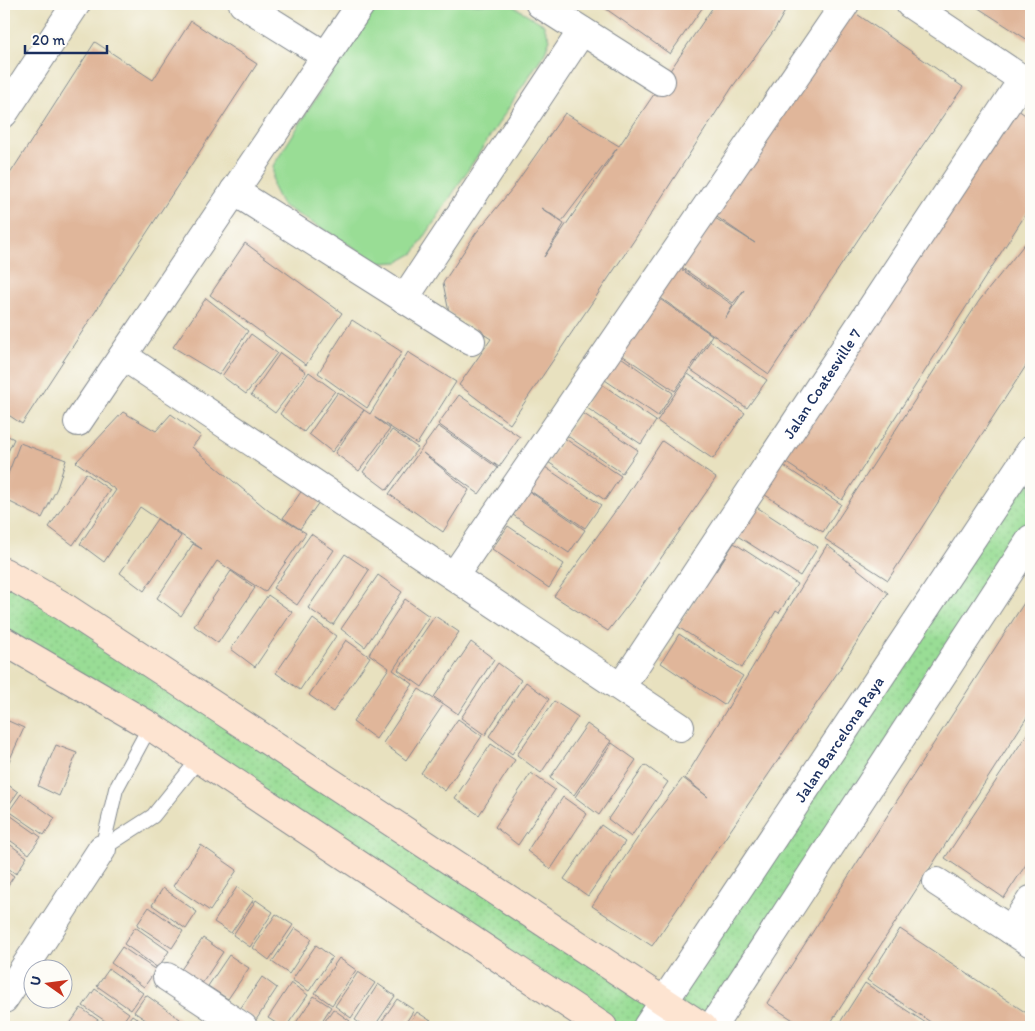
<svg xmlns="http://www.w3.org/2000/svg" width="1035" height="1031" font-family="Itim,sans-serif">
	<style>
		.grass { fill: url(#grass-dots); stroke: #5a867a }
		.park { fill: #99dd95; stroke: #5a867a }
		.building { fill: #e0b69a; fill-rule: evenodd }
		.lines { fill: none; stroke-linecap: round; stroke-linejoin: round }
		.lane-casing { stroke: #82888e; stroke-width: 16 }
		.street-casing { stroke: #82888e; stroke-width: 30 }
		.secondary-casing { stroke: #82888e; stroke-width: 30 }
		.lane { stroke: #fff; stroke-width: 14 }
		.street { stroke: #fff; stroke-width: 28 }
		.secondary { stroke: #fde4d1; stroke-width: 28 }
		.labels { text-anchor: middle; dominant-baseline: central; stroke-width: 4; stroke-linejoin: round; paint-order: stroke }
		.street-label { font-size: 16px; fill: #1b2f5e; stroke: #fdfcf7 }
	</style>
	<defs>
		<pattern id="grass-dots" width="8" height="8" patternUnits="userSpaceOnUse" patternTransform="scale(1.25)"><rect width="8" height="8" fill="#99dd95"/><path d="M2 2h.1M6 6h.1" fill="none" stroke="#83be83" stroke-width="1.8" stroke-linecap="round"/></pattern>
	</defs>
	<rect width="100%" height="100%" fill="#fdfcf7"/>
	<filter id="ink" filterUnits="userSpaceOnUse"><feTurbulence type="fractalNoise" baseFrequency=".02" numOctaves="2"/><feDisplacementMap in="SourceGraphic" scale="10" xChannelSelector="R" yChannelSelector="G"/><feConvolveMatrix kernelMatrix="1 2 1 2 8 2 1 2 1" color-interpolation-filters="sRGB"/></filter>
	<filter id="wash" filterUnits="userSpaceOnUse"><feTurbulence type="fractalNoise" baseFrequency=".0096" numOctaves="4" result="noise"/><feDisplacementMap in="SourceGraphic" scale="20" xChannelSelector="R" yChannelSelector="G"/><feGaussianBlur stdDeviation="1.12" result="paint"/><feColorMatrix in="noise" values="0 0 0 0 0 0 0 0 0 0 0 0 0 0 0 0 0 1.4 0 .05"/><feComposite in="paint" operator="in"/></filter>
	<g filter="url(#wash)">
		<rect width="100%" height="100%" fill="#e8e1bf"/>
		<polygon class="grass" points="1031,459 1031,539 712,1027 603,1027 4,641 4,572 666,1001"/>
		<polygon class="park" points="376,4 510,4 543,24 550,39 545,52 414,253 398,262 380,263 282,205 273,187 273,166"/>
		<g id="blocks">
			<g class="building">
				<polygon points="599,4 705,4 670,54"/>
				<path d="M715,4H789L775,29L733,86L635,239L510,424L459,385L491,339L449,312L443,283L476,233L512,189L565,113L619,146ZM617,148L599,176L544,257L564,224L541,208L562,221Z"/>
				<polygon points="972,4 1031,4 1031,42 983,11"/>
				<polygon points="848,8 963,87 869,223 769,374 655,294 675,265 733,305 725,319 744,290 733,303 675,263 707,213 755,243 708,211"/>
				<polygon points="191,21 257,64 22,424 4,412 4,183 95,42 153,80"/>
				<polygon points="1008,103 1031,119 1031,206 842,500 779,458"/>
				<polygon points="1031,236 1031,358 888,580 825,539 979,301"/>
				<polygon points="245,243 342,313 306,365 210,295"/>
				<polygon points="654,295 712,335 675,391 616,351"/>
				<polygon points="206,298 248,331 219,375 173,347"/>
				<polygon points="352,320 402,352 367,408 318,373"/>
				<polygon points="251,334 277,353 246,394 222,376"/>
				<polygon points="710,341 767,380 747,408 691,370"/>
				<polygon points="408,352 456,382 417,444 374,417 390,429 359,471 335,453 364,410 370,414"/>
				<polygon points="280,353 306,372 275,413 251,395"/>
				<polygon points="615,353 673,393 658,416 599,376"/>
				<polygon points="309,372 335,391 304,432 280,414"/>
				<polygon points="688,374 745,413 713,459 657,421"/>
				<polygon points="600,383 656,421 641,444 584,406"/>
				<polygon points="338,392 364,410 332,452 309,434"/>
				<polygon points="459,395 520,437 499,467 438,424"/>
				<polygon points="123,412 156,431 171,414 201,436 192,447 269,511 306,533 265,592 217,561 181,616 157,598 193,544 202,549 140,507 104,562 80,544 116,490 76,462"/>
				<polygon points="581,412 638,450 622,473 566,435"/>
				<polygon points="438,426 498,468 479,494 423,453 469,490 443,532 389,494"/>
				<polygon points="392,430 418,448 387,490 363,472"/>
				<polygon points="4,434 14,439 4,460"/>
				<polygon points="564,438 621,476 605,500 548,462"/>
				<polygon points="662,441 716,478 635,596 608,631 554,596 624,499"/>
				<polygon points="20,443 66,460 57,488 42,518 4,499 4,484"/>
				<polygon points="778,462 841,504 823,532 759,491"/>
				<polygon points="545,467 601,505 585,528 529,490"/>
				<polygon points="86,473 110,490 73,545 49,527"/>
				<polygon points="307,483 324,495 300,529 283,518"/>
				<polygon points="529,491 585,530 569,553 513,515"/>
				<polygon points="755,506 818,547 800,576 736,535"/>
				<polygon points="157,519 181,536 144,591 120,573"/>
				<polygon points="508,526 564,564 549,588 492,549"/>
				<polygon points="311,534 334,550 297,605 273,588"/>
				<polygon points="734,543 797,584 779,613 776,611 742,668 678,627 713,569 716,571"/>
				<polygon points="827,545 888,593 840,669 652,946 592,906 645,827 683,778 708,797 685,778"/>
				<polygon points="345,554 369,570 333,625 308,608"/>
				<polygon points="231,571 255,588 218,643 194,626"/>
				<polygon points="378,575 402,592 365,647 341,629"/>
				<polygon points="1031,592 1031,711 828,1027 804,1027 767,1003"/>
				<polygon points="268,595 292,612 255,667 231,649"/>
				<polygon points="405,599 429,616 393,670 413,684 376,739 353,722 389,668 369,654"/>
				<polygon points="435,616 459,632 422,687 398,670"/>
				<polygon points="313,619 336,636 300,690 276,673"/>
				<polygon points="679,634 743,676 724,705 661,663"/>
				<polygon points="346,640 370,657 333,712 309,695"/>
				<polygon points="471,642 494,659 458,714 434,697"/>
				<polygon points="498,663 521,680 485,735 461,718"/>
				<polygon points="526,682 549,699 512,754 489,736"/>
				<polygon points="419,689 443,705 406,760 383,743"/>
				<polygon points="554,701 578,717 541,773 517,755"/>
				<polygon points="4,719 24,728 5,770 4,769"/>
				<polygon points="458,719 482,736 445,791 421,773"/>
				<polygon points="587,724 611,741 574,795 550,778"/>
				<polygon points="1031,728 1031,857 1004,898 945,858"/>
				<polygon points="612,743 636,760 599,815 575,797"/>
				<polygon points="491,744 515,760 479,815 455,798"/>
				<polygon points="56,745 77,753 59,796 38,786"/>
				<polygon points="645,765 668,782 631,837 608,819"/>
				<polygon points="531,773 555,790 518,845 495,827"/>
				<polygon points="4,782 18,792 6,809 4,808"/>
				<polygon points="21,794 55,818 44,835 9,811"/>
				<polygon points="563,797 587,814 551,869 527,851"/>
				<polygon points="7,813 41,837 29,854 4,836 4,818"/>
				<polygon points="601,825 625,842 588,896 564,879"/>
				<polygon points="4,840 27,857 16,874 4,865"/>
				<polygon points="201,845 237,870 210,911 173,886"/>
				<polygon points="4,869 14,876 4,891"/>
				<polygon points="237,887 254,899 231,933 214,922"/>
				<polygon points="163,888 197,912 186,929 152,905"/>
				<polygon points="256,900 273,912 250,947 233,935"/>
				<polygon points="149,907 183,931 172,948 137,925"/>
				<polygon points="276,914 293,925 269,960 253,948"/>
				<polygon points="135,927 169,951 158,968 124,944"/>
				<polygon points="295,928 312,939 289,974 272,962"/>
				<polygon points="900,929 1031,1016 1031,1027 938,1027 867,980"/>
				<polygon points="203,938 223,952 201,985 180,971"/>
				<polygon points="316,945 332,957 309,991 292,980"/>
				<polygon points="122,947 156,970 144,987 111,963"/>
				<polygon points="229,955 249,968 228,999 208,986"/>
				<polygon points="339,958 356,970 332,1005 315,993"/>
				<polygon points="109,969 143,993 131,1010 97,986"/>
				<polygon points="358,972 375,983 351,1018 335,1006"/>
				<polygon points="262,977 277,988 256,1020 240,1009"/>
				<polygon points="291,983 308,995 286,1027 282,1027 268,1018"/>
				<polygon points="865,983 900,1006 932,1027 837,1027"/>
				<polygon points="378,984 395,996 374,1027 366,1027 355,1020"/>
				<polygon points="95,989 129,1013 119,1027 114,1027 83,1006"/>
				<polygon points="146,995 180,1019 174,1027 156,1027 134,1012"/>
				<polygon points="314,996 331,1007 318,1027 293,1027"/>
				<polygon points="397,999 414,1010 403,1027 378,1027"/>
				<polygon points="81,1008 108,1027 72,1027 69,1025"/>
				<polygon points="333,1009 350,1021 346,1027 321,1027"/>
				<polygon points="417,1012 434,1023 431,1027 406,1027"/>
				<polygon points="132,1015 150,1027 123,1027"/>
			</g>
		</g>
	</g>
	<g filter="url(#ink)">
		<use href="#blocks" fill-opacity="0" stroke="#82888e" stroke-width="1"/>
		<g class="lines">
			<defs>
				<g id="lane">
					<polyline points="102,849 116,789 150,726"/>
					<polyline points="102,849 153,816 198,760"/>
				</g>
				<g id="street">
					<polyline points="243,4 326,56"/>
					<polyline points="540,4 661,81"/>
					<polyline points="910,4 1031,85"/>
					<polyline points="4,113 76,4"/>
					<polyline points="234,191 471,341"/>
					<polyline points="404,299 582,31"/>
					<polyline points="123,356 680,727"/>
					<polyline points="78,422 361,4"/>
					<polyline points="454,576 845,4"/>
					<path id="s1" d="M621,687L1023,79"/>
					<polyline points="937,882 1031,943"/>
					<polyline points="1011,930 1031,900"/>
					<polyline points="167,977 243,1027"/>
					<polyline points="4,999 102,849"/>
					<path id="s2" d="M647,1027L1031,450"/>
					<polyline points="712,1027 1031,539"/>
				</g>
				<g id="secondary">
					<polyline points="4,572 63,606 703,1027"/>
					<polyline points="4,641 150,726 603,1027"/>
				</g>
			</defs>
			<use href="#lane" class="lane-casing"/>
			<use href="#street" class="street-casing"/>
			<use href="#secondary" class="secondary-casing"/>
			<use href="#lane" class="lane"/>
			<use href="#street" class="street"/>
			<use href="#secondary" class="secondary"/>
		</g>
	</g>
	<g class="labels">
		<g class="street-label">
			<text stroke="none"><textPath href="#s1" startOffset="364">Jalan Coatesville 7</textPath></text>
			<text stroke="none"><textPath href="#s2" startOffset="346">Jalan Barcelona Raya</textPath></text>
		</g>
	</g>
	<rect width="1035" height="1031" fill="none" stroke="#fdfcf7" stroke-width="20"/>
	<g transform="translate(48 984) rotate(284)"><circle r="24" fill="#fdfcf7" stroke="#a3aaba"/>
	<path d="M0-4L9 19L0 12L-9 19Z" fill="#c8321e"/>
	<text y="-8" font-size="14" font-weight="bold" text-anchor="middle" fill="#1b2f5e">U</text>
	</g>
	<path d="M25 45v8h82v-8" fill="none" stroke="#1b2f5e" stroke-width="2.5"/>
	<text x="32" y="45" font-size="15" fill="#1b2f5e" stroke="#fdfcf7" stroke-width="4" paint-order="stroke">20 m</text>
</svg>
